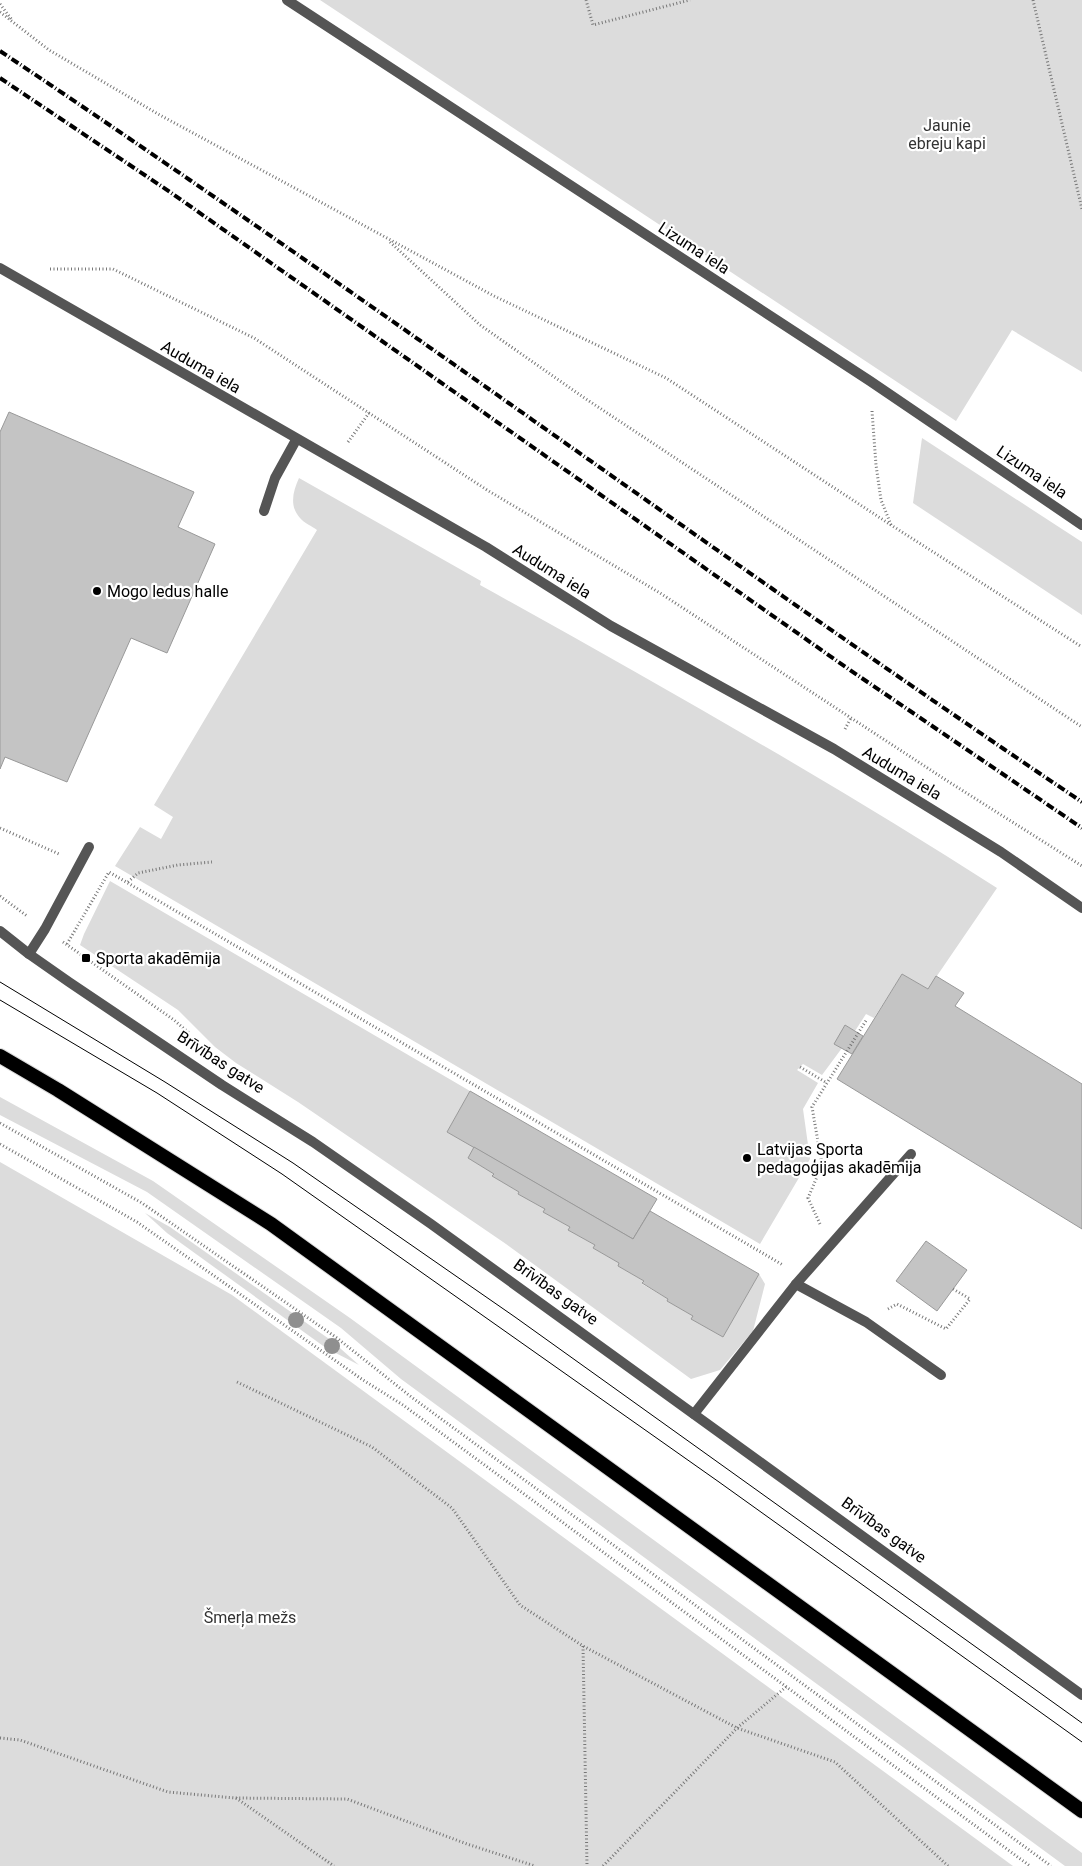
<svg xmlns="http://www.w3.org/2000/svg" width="1082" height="1866" font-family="Roboto,sans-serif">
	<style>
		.green { fill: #dcdcdc }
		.building { fill: #c4c4c4; stroke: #999 }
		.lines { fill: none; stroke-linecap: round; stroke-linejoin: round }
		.trunk-casing { stroke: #dbdbdb; stroke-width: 16 }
		.path { stroke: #777; stroke-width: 3; stroke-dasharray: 1 2.5; stroke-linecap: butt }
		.service { stroke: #555; stroke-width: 10 }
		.minor { stroke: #555; stroke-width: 10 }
		.trunk { stroke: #000; stroke-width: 14 }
		.tram { stroke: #000; stroke-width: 1 }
		.rail { stroke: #000; stroke-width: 4; stroke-dasharray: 8 2.5 1 2.5; stroke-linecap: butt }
		.tree { fill: #8f8f8f }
		.poi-dot { fill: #000; stroke: #fff; stroke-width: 2 }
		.labels { text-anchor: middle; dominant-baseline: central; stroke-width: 4.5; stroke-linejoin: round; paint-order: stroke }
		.park-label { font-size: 16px; fill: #333; stroke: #fff }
		.street-label { font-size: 16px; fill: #000; stroke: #fff }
		.poi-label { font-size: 16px; fill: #000; stroke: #fff; text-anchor: start }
	</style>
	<rect width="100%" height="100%" fill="#fff"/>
	<g class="green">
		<polygon points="320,0 1082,0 1082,372 1012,330 956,421"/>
		<polygon points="922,438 1082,542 1082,615 913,503"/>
		<path d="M299,478L481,581L480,585C654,682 829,780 997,888L928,989L902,974L874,1018L866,1014L855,1031L845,1025L842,1048L822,1075L803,1064L797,1070L818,1083L803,1109L810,1159L760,1244L115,866L140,827L161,839L173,817L154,805L317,530C312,526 304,523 300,518C289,506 293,491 299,478Z"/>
		<polygon points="110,881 470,1091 447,1132 474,1147 468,1158 494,1174 492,1176 519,1192 518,1194 545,1209 543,1212 570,1227 568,1230 595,1245 593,1248 619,1263 618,1266 644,1281 642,1284 668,1299 667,1301 693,1316 692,1319 723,1337 759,1274 765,1284 753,1331 720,1370 691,1379 506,1244 298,1102 236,1063 215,1047 178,1010 80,945 84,934"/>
		<polygon points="0,1097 153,1181 350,1318 1082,1853 1082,1866 1065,1866 401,1379 341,1328 147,1192 0,1115"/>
		<polygon points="0,1162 232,1295 1013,1866 0,1866"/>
		<polygon points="145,1213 170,1227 332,1341 359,1365 326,1348 167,1233"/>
	</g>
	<g class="building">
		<polygon points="9,412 194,492 178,527 215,544 167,653 131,638 67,782 5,757 0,769 0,432"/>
		<polygon points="902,974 928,989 936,976 964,993 955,1006 1082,1084 1082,1229 837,1079"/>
		<polygon points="845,1025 863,1036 852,1054 834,1044"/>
		<polygon points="470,1091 657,1199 633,1239 447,1132"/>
		<polygon points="474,1147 633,1239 650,1211 759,1274 723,1337 691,1319 693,1316 667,1301 668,1299 642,1283 644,1281 618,1266 619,1263 593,1248 595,1245 568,1230 570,1227 543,1212 545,1209 518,1194 519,1192 492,1176 494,1174 468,1158"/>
		<polygon points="926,1241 967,1270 937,1311 896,1281"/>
	</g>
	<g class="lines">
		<defs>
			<polyline id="trunk" points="0,1056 58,1090 271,1224 1082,1811"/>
		</defs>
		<use href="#trunk" class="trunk-casing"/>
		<g class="path">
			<polyline points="586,0 593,25 690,0"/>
			<polyline points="1033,0 1082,209"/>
			<polyline points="0,4 12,20"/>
			<polyline points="0,12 49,50 158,114 494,296 666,378 891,525 1082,647"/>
			<polyline points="390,242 480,325 583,397 1082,727"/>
			<polyline points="50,269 113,269 254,338 487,490 660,593 949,782 1082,866"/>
			<polyline points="872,411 876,465 881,500 891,525"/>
			<polyline points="348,442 369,413"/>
			<polyline points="845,729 851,718"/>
			<polyline points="0,828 59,854"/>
			<polyline points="128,882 138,873 178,865 212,862"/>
			<polyline points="0,896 27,916"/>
			<polyline points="63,942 174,1020 189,1033"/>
			<polyline points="67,944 109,872 783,1265"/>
			<polyline points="800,1067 827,1083"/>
			<polyline points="0,1123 142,1203 337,1338 410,1396 1051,1866"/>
			<polyline points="0,1144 137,1222 363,1380 403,1405 1030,1866"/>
			<polyline points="820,1224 808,1198 822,1165 812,1107 867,1019"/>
			<polyline points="888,1309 897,1304 946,1329 970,1299 953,1289"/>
			<polyline points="237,1382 372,1447 452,1508 520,1605 583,1646 737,1728 835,1762 948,1866"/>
			<polyline points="583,1646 587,1866"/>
			<polyline points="0,1738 20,1740 168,1792 235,1798 347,1799 467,1844 535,1866"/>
			<polyline points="236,1798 334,1866"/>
			<polyline points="603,1866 737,1728 786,1687"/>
		</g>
		<g class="service">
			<polyline points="264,511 275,478 296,440"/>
			<polyline points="29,954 45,929 89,847"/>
			<polyline points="796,1284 866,1322 941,1375"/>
			<polyline points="694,1414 796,1284 911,1154"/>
		</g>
		<g class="minor">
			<polyline points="287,0 870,381 1082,525"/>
			<polyline points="0,268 486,547 611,626 834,749 1001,852 1082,908"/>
			<polyline points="0,931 29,954 69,982 222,1085 313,1142 431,1224 1082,1695"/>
		</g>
		<use href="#trunk" class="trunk"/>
		<g class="tram">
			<polyline points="0,982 165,1082 293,1163 515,1317 1082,1723"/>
			<polyline points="0,1000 157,1093 282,1174 719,1482 1082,1742"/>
		</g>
		<g class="rail">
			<path d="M0,51C365,295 718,557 1082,802"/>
			<polyline points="0,78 170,192 847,668 1082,828"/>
		</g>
	</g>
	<g class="tree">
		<circle cx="296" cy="1320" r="8"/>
		<circle cx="332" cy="1346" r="8"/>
	</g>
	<g class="poi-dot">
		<circle cx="97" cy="591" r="5"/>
		<rect x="81" y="953" width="10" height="10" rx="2.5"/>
		<circle cx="747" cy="1158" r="5"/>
	</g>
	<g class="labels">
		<g class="park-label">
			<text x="947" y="125">Jaunie<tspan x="947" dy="18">ebreju kapi</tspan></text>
			<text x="250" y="1617">Šmerļa mežs</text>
		</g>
		<g class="street-label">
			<text transform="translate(694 248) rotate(33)">Lizuma iela</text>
			<text transform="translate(201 367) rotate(30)">Auduma iela</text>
			<text transform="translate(1032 472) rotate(34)">Lizuma iela</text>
			<text transform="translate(552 571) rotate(32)">Auduma iela</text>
			<text transform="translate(902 773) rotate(31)">Auduma iela</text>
			<text transform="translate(221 1062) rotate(33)">Brīvības gatve</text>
			<text transform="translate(556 1292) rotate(36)">Brīvības gatve</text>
			<text transform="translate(884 1530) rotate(36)">Brīvības gatve</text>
		</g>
		<g class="poi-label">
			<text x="107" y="591">Mogo ledus halle</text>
			<text x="96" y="958">Sporta akadēmija</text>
			<text x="757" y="1149">Latvijas Sporta<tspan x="757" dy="18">pedagoģijas akadēmija</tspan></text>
		</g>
	</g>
</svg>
